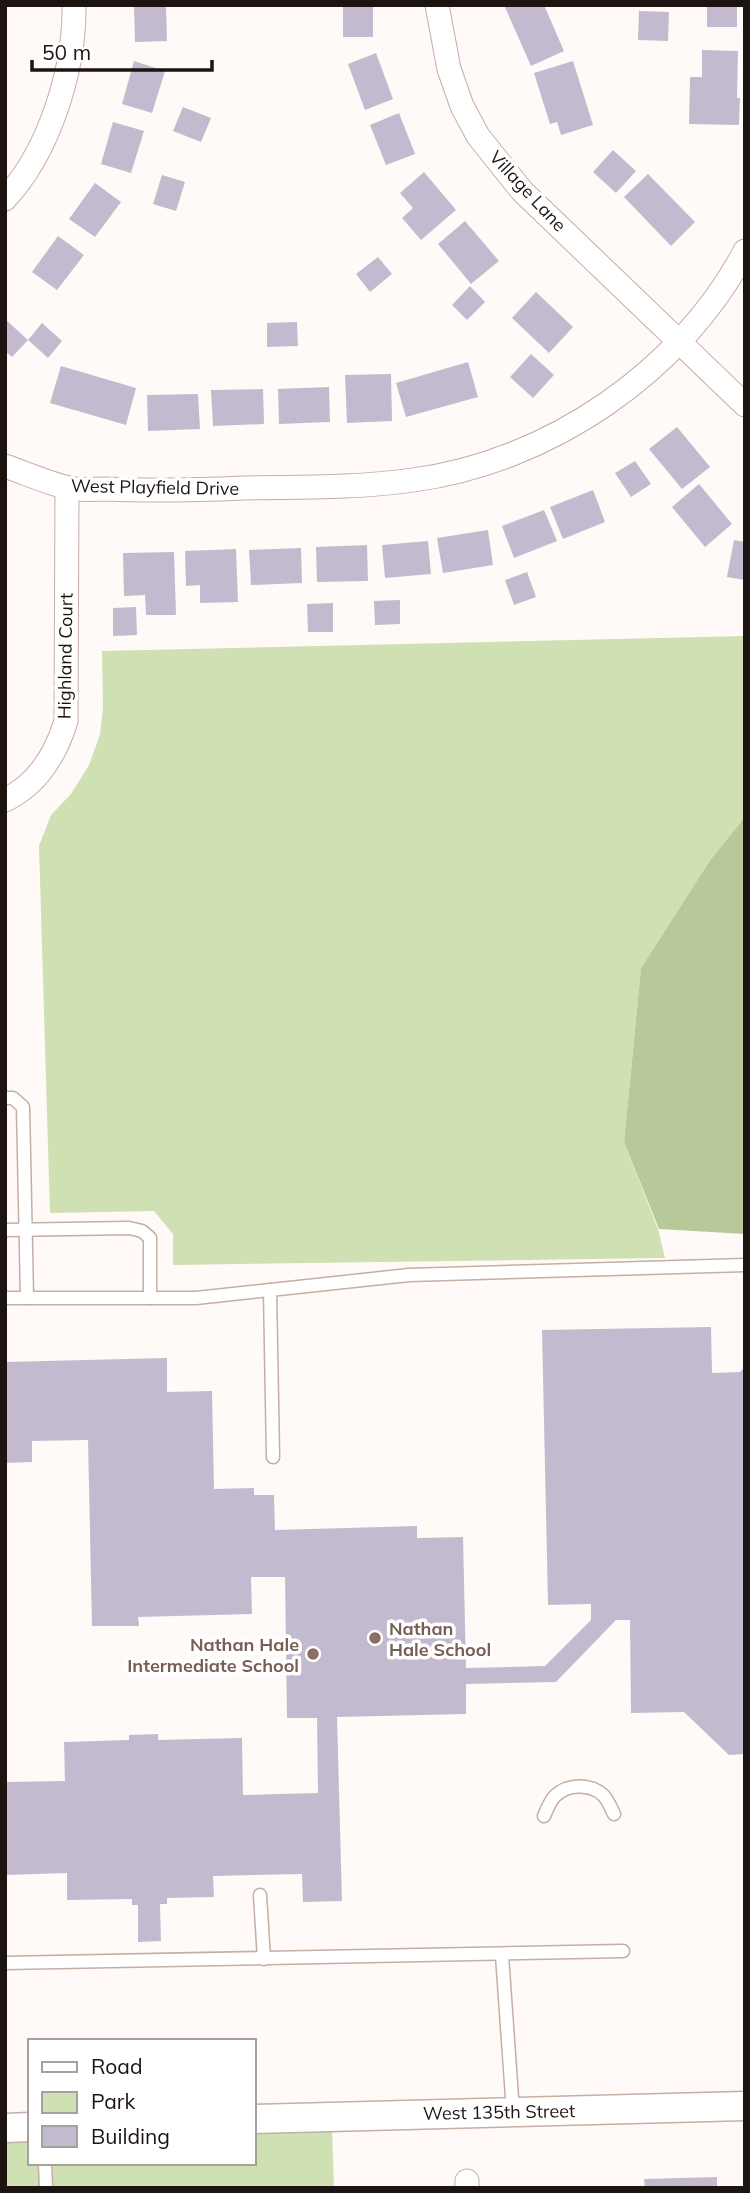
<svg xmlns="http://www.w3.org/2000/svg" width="750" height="2193" font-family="Mulish,sans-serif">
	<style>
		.green { fill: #cfe0b2 }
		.forest { fill: #b8c999 }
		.building { fill: #c3bacf }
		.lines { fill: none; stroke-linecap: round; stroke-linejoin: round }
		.service-casing { stroke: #c5aea3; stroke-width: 15 }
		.minor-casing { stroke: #c5aea3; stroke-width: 25 }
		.tertiary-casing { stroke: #c5aea3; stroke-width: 31 }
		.service { stroke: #fff; stroke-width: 12 }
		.minor { stroke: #fff; stroke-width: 23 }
		.tertiary { stroke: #fff; stroke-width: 28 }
		.education-dot { fill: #8d6e63; stroke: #fff; stroke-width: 2.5 }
		.labels { text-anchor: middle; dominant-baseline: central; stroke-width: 7; stroke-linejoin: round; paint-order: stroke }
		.street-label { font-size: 18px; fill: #1c1410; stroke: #fff }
		.education-label { font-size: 18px; font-weight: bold; fill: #785e54; stroke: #fff; text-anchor: start }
	</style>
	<rect width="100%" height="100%" fill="#fffaf8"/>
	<g class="green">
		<polygon points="745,636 745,817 711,859 641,968 624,1142 658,1229 665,1258 173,1265 173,1234 154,1211 50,1213 39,846 51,815 71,794 89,765 100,734 103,708 102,651"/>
		<polygon points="332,2128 334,2188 5,2188 5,2138 30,2138 30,2163 254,2163 254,2130"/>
	</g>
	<polygon class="forest" points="745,817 745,1234 659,1229 624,1142 641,968 711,859"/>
	<g class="building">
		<polygon points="134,5 166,5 167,41 135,42"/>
		<rect x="343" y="5" width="30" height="32"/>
		<polygon points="504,5 544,5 564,51 531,66"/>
		<rect x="707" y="5" width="30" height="22"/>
		<polygon points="639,11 669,12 668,41 638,40"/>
		<polygon points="702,50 738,51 737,98 740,98 739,125 689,124 690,77 702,77"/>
		<polygon points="376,53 393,99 365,110 348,64"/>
		<polygon points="134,61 165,71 152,113 122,104"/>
		<polygon points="573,61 593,125 561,135 557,122 550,124 534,73"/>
		<polygon points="183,107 211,118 201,142 173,131"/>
		<polygon points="399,113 415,154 386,165 370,125"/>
		<polygon points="113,122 144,131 131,173 101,164"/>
		<polygon points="613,150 636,171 616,193 593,172"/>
		<polygon points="424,172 456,210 421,240 402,218 413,208 400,193"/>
		<polygon points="648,174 695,222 671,246 624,197"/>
		<polygon points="162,175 185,182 176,211 153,204"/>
		<polygon points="95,183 121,202 95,237 69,219"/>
		<polygon points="465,221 499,261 471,284 438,244"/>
		<polygon points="58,236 84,255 57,290 32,272"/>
		<polygon points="378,257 392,274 370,292 356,274"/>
		<polygon points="470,286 485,302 467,320 452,305"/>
		<polygon points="536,292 573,327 549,353 512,318"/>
		<polygon points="5,319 28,340 42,323 62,341 48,358 28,340 12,357 5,351"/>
		<polygon points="297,322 298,346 267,347 267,323"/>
		<polygon points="531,354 554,375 533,398 510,377"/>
		<polygon points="468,362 478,397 406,417 396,383"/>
		<polygon points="61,366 136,388 126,425 50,403"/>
		<polygon points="391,374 392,421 347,423 345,375"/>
		<polygon points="329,387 330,422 279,424 278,389"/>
		<polygon points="263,389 264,424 213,426 211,390"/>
		<polygon points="198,394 200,429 148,431 147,395"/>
		<polygon points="677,427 710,467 682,489 649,449"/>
		<polygon points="635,461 651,484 631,497 615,473"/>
		<polygon points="699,484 732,524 705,547 672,507"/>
		<polygon points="593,490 605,522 563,539 550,507"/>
		<polygon points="544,510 557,541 514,558 502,526"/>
		<polygon points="488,530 493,565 443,573 437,538"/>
		<polygon points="734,540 745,542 745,580 727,577"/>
		<polygon points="428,541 431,574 385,578 382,545"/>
		<polygon points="367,545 368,581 317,582 316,547"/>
		<polygon points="301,548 302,583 251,585 249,550"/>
		<polygon points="236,549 238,602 200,603 200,585 186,586 185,551"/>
		<polygon points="174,552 176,615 146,615 145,595 124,596 123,553"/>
		<polygon points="527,572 536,597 514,605 505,580"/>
		<polygon points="400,600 400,624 375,625 374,601"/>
		<polygon points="333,603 333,632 308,632 307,604"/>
		<polygon points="136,607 137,635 113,636 113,608"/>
		<polygon points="711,1327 712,1373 740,1372 745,1367 745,1754 729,1755 684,1712 631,1713 630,1620 616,1620 556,1682 466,1684 466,1714 337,1717 342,1901 303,1902 302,1874 213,1876 214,1897 167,1898 167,1904 160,1904 161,1941 138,1942 138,1905 132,1905 132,1899 67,1900 67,1873 5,1875 5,1782 65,1781 64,1742 129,1740 129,1735 158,1734 158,1740 242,1738 243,1795 318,1793 317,1718 287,1718 285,1577 251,1577 252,1614 138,1617 139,1626 92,1626 88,1440 32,1441 32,1462 5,1463 5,1362 167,1358 167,1392 212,1391 214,1489 254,1488 254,1495 274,1495 275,1530 417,1526 417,1538 463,1537 466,1668 545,1666 591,1620 591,1604 548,1605 542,1330"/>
		<polygon points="717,2177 717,2188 645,2188 644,2179"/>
	</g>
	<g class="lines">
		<defs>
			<g id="service">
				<polyline points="5,1098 13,1098 23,1107 27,1298"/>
				<polyline points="5,1230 129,1228 142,1231 150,1238 150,1298"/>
				<polyline points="270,1290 273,1457"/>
				<polyline points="5,1298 196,1298 409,1275 745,1265"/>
				<path d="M544,1816C547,1809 550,1801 555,1796C567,1784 590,1783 603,1795C608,1800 611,1808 614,1814"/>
				<polyline points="260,1895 264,1959"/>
				<polyline points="502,1955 513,2112"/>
				<polyline points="5,1963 623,1951"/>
				<polyline points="45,2163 46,2188"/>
			</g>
			<g id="minor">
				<polyline points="437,5 449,69 462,106 478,136 522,191 745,405"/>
				<path d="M5,199C49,152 75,70 74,5"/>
				<path d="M5,466C25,473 45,482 65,487C78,491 94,489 107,489C153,491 198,490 244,488C300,487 358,488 413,480C549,462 681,372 745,251"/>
				<path d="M5,800C37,785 56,754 66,721L67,488"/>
				<polyline points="467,2181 467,2188"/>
			</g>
			<g id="tertiary">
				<polyline points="254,2119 745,2106"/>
				<polyline points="5,2128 30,2127"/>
			</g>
		</defs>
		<use href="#service" class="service-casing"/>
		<use href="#minor" class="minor-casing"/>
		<use href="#tertiary" class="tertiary-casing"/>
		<use href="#service" class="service"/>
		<use href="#minor" class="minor"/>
		<use href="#tertiary" class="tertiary"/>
	</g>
	<g class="education-dot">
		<circle cx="375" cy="1638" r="7"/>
		<circle cx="313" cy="1654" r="7"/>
	</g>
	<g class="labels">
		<g class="street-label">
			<text transform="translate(528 191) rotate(47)">Village Lane</text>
			<text transform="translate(155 487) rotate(1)">West Playfield Drive</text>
			<text transform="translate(65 656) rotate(-89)">Highland Court</text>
			<text transform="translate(499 2112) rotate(-1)">West 135th Street</text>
		</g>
		<g class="education-label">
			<text x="389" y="1628">Nathan<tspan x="389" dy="21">Hale School</tspan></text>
			<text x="299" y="1644" text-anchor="end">Nathan Hale<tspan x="299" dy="21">Intermediate School</tspan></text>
		</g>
	</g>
	<rect width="750" height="2193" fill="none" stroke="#1c1410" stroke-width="14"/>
	<rect x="28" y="2039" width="228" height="126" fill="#ffffff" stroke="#a4a19f" stroke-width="2"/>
	<rect x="42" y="2062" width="35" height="10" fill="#ffffff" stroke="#a4a19f" stroke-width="2"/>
	<text x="91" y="2074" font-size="21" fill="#1c1410">Road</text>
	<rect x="42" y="2092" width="35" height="21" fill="#cfe0b2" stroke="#a4a19f" stroke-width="2"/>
	<text x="91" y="2109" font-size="21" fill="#1c1410">Park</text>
	<rect x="42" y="2126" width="35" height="21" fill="#c3bacf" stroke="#a4a19f" stroke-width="2"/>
	<text x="91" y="2144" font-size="21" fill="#1c1410">Building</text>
	<path d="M32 60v10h180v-10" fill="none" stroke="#1c1410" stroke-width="3.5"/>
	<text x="42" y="60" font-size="21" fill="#1c1410" stroke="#ffffff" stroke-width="5" paint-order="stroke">50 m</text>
</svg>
